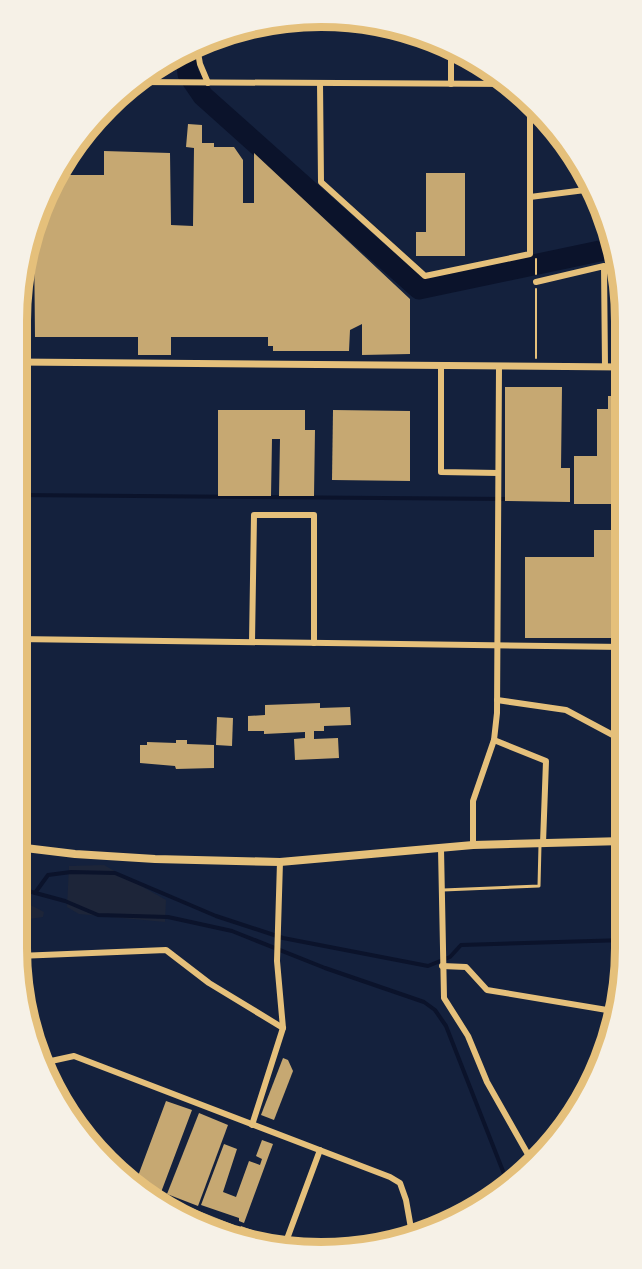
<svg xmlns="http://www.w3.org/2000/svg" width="642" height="1269" font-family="'Titillium Web',sans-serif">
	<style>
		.green { fill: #1d2539 }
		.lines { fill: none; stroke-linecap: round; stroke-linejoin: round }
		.stream { stroke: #0b132b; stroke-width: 4 }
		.river { stroke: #0b132b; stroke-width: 21 }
		.building { fill: #c6a872 }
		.path { stroke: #e5c07b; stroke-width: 2 }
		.service { stroke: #e5c07b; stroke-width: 3 }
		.minor { stroke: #e5c07b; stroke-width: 6 }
		.tertiary { stroke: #e5c07b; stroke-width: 7 }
		.secondary { stroke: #e5c07b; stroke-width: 8 }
		.rim { fill: none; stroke: #e5c07b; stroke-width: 8 }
	</style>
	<rect width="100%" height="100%" fill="#14213d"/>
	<g class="green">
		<polygon points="104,865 166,900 165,922 79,914 67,907 69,866"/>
		<polygon points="19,899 44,912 43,917 17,921 17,900"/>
	</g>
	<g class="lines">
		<g class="stream">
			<polyline points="17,495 508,499"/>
			<polyline points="17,888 65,901 98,915 168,917 232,931 325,968 424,1002 435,1010 446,1026 508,1184"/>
			<polyline points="35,893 48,875 71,872 115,873 216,916 283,938 428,966 450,957 461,945 625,940"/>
		</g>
		<polyline class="river" points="186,54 188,74 203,96 419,289 614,248"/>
	</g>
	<g class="building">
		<polygon points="188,124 202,125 202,143 214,143 214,147 234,147 243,160 243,203 254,203 254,153 410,299 410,354 362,355 362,324 350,330 349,351 273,351 273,346 268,346 268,337 171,337 171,355 138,355 138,337 35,337 34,238 48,187 57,175 104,175 104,151 170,153 171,225 193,226 194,148 186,147"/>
		<polygon points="426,173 465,173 465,256 416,256 416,232 426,232"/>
		<polygon points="505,387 562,387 561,468 570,468 570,502 505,501"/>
		<polygon points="608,396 623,396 623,504 574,504 574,456 597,456 597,409 608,409"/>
		<polygon points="218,410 305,410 305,430 315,430 314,496 279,496 280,439 272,439 271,496 218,496"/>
		<polygon points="333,410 410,411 410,481 332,480"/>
		<polygon points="594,530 624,530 624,638 525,638 525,557 594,557"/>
		<polygon points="320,703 320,708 350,707 351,725 324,726 324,731 314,731 314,739 338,738 339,758 295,760 294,739 305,738 305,732 264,734 264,731 248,731 248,716 265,715 265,705"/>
		<polygon points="217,717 233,718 232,746 216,745"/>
		<polygon points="176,740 187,740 187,744 214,745 214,768 176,769 175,766 140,763 140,745 147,745 147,742 176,743"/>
		<polygon points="283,1058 288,1060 293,1071 274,1120 261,1115"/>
		<polygon points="166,1101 192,1110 157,1203 138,1188 142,1177 138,1176"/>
		<polygon points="199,1113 228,1125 198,1206 167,1194"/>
		<polygon points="262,1140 273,1144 244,1223 239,1221 239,1218 201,1205 224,1144 237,1149 223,1192 236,1197 249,1161 260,1165 262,1159 256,1156"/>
		<polygon points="169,1199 234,1225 231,1234 166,1207"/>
		<polygon points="241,1226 280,1240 277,1247 261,1247 237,1237"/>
	</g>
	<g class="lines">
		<g class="path">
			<polyline points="536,259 536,274"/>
			<polyline points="536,289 536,358"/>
		</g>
		<polyline class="service" points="443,890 539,886 540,845"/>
		<g class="minor">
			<polyline points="197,47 200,64 208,83"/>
			<polyline points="451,47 451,84"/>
			<polyline points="138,82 511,84"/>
			<polyline points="320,83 321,182 425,276 530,254 530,103"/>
			<polyline points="530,197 593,189"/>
			<polyline points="536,282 604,266 605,367"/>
			<polyline points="441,366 441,472 498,473"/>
			<polyline points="17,639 624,647"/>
			<polyline points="252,642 254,515 314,515 314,643"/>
			<polyline points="497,700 566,710 624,741"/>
			<polyline points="494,740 546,761 543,843"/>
			<polyline points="473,845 473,801 494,740 497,713 499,367"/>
			<polyline points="441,849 444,998 468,1036 487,1082 534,1165"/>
			<polyline points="18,956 166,950 209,983 283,1028"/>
			<polyline points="442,966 466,967 487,990 613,1011"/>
			<polyline points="42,1063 74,1056 390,1177 400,1183 406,1200 412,1234"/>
			<polyline points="252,1125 283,1028 277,961 280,862"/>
			<polyline points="284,1247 320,1150"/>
		</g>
		<polyline class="tertiary" points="17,362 623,367"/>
		<polyline class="secondary" points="17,847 75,854 155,859 280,862 473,845 624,841"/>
	</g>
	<path d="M0 0H642V1269H0ZM321 27H321A294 294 0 0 1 615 321V948A294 294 0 0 1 321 1242H321A294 294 0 0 1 27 948V321A294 294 0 0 1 321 27Z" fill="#f6f1e7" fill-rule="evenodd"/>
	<path class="rim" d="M321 27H321A294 294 0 0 1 615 321V948A294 294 0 0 1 321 1242H321A294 294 0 0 1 27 948V321A294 294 0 0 1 321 27Z"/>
</svg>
